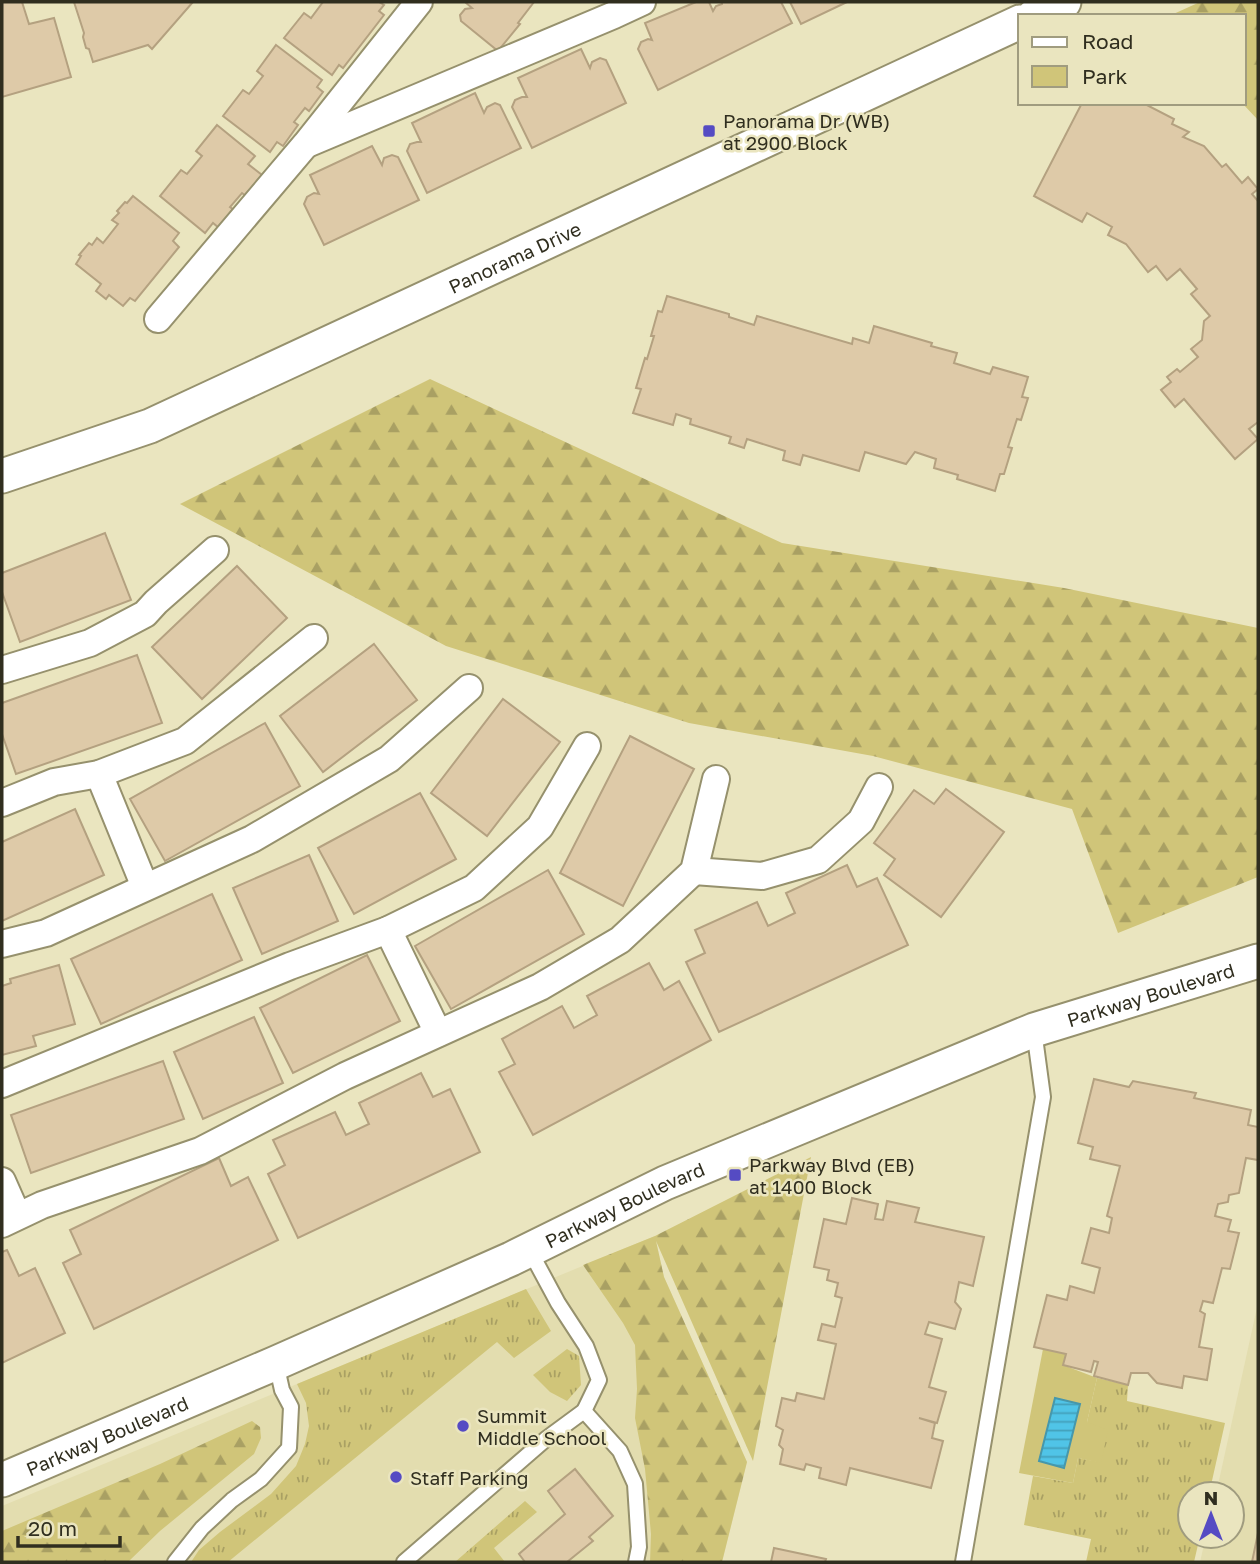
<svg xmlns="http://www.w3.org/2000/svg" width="1260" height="1564" font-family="'Golos Text',sans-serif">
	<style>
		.built { fill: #e3ddaf }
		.grass { fill: url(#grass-tufts) }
		.forest { fill: url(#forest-firs) }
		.park { fill: #d0c579 }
		.water { fill: url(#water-rules); stroke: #4697ab; stroke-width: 2 }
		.building { fill: #decaa8; stroke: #b4a180; stroke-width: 2 }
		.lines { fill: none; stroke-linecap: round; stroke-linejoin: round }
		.service-casing { stroke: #96916d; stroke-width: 18 }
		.minor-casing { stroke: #96916d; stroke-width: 30 }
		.tertiary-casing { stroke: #96916d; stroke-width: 37 }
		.service { stroke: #fff; stroke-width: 14 }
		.minor { stroke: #fff; stroke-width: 26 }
		.tertiary { stroke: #fff; stroke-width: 33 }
		.poi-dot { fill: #554bc3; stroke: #eae5bf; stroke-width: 2.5 }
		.labels { text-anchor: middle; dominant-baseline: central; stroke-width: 5; stroke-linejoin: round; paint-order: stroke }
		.poi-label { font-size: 19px; fill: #302e1f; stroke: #eae5bf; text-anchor: start }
		.street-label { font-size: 19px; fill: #302e1f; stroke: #eae5bf }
	</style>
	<defs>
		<pattern id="grass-tufts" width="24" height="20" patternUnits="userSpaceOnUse" patternTransform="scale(1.75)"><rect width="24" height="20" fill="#d0c579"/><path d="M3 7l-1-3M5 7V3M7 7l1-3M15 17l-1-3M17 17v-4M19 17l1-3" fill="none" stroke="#a9a063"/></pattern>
		<pattern id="forest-firs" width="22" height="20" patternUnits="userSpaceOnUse" patternTransform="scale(1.75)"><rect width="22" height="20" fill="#d0c579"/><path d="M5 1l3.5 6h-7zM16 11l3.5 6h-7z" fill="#a9a063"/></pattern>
		<pattern id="water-rules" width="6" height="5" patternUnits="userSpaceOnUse" patternTransform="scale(1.75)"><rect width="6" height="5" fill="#50c4e7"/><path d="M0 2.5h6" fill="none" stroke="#43a0bb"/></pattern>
	</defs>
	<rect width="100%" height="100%" fill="#eae5bf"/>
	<g class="built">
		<polygon points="655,1236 664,1277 747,1462 722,1562 2,1562 2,1506"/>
		<polygon points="1258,1303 1258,1562 1200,1562 1206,1536 1232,1536 1232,1494 1216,1494"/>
	</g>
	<g class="grass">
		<polygon points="526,1289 551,1331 514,1358 497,1342 228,1562 191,1562 199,1550 220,1532 271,1494 296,1466 305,1444 309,1426 306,1403 297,1384"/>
		<polygon points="567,1349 579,1356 581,1385 567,1401 550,1392 533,1375"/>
		<polygon points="1097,1378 1128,1385 1127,1401 1225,1423 1209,1494 1190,1494 1190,1536 1200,1536 1194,1562 1086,1562 1091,1539 1024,1525 1033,1476 1073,1483 1078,1458 1100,1462 1087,1422"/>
		<polygon points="525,1501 537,1512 494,1548 505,1562 455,1562"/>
	</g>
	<g class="forest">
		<polygon points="1200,2 1258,2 1258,120 1242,103 1244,103 1244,16 1169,16"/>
		<polygon points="430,379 782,543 1064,588 1258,628 1258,877 1118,933 1072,809 873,756 689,723 446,646 180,504"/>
		<polygon points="811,1157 753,1461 656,1241 664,1277 747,1462 722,1562 650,1562 651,1534 645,1469 635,1418 637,1389 635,1345 623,1323 583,1265 655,1236"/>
		<polygon points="252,1421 260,1427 261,1438 254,1454 160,1531 128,1562 2,1562 2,1531 160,1464"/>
	</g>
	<polygon class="park" points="1043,1349 1066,1354 1063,1365 1097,1378 1087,1422 1108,1430 1101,1463 1078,1458 1073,1483 1019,1473"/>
	<polygon class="water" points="1055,1398 1080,1404 1064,1468 1039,1461"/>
	<g class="building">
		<polygon points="2,2 22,2 29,24 54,18 71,77 2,97"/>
		<polygon points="74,2 193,2 152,49 148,45 93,62 89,49 86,48 83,37 84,33"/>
		<polygon points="323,2 379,2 384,5 379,11 384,15 343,68 339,65 332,75 284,38 304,13 311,18"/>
		<polygon points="465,2 534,2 518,23 520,24 498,51 461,21 460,15 465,9 472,8"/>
		<polygon points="696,2 709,2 713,11 716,6 722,4 722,2 781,2 792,23 658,90 638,49 641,42 648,39 652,40 645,23"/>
		<polygon points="790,2 847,2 801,24"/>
		<polygon points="276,45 322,80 317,87 323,92 309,111 305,108 294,122 298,125 283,146 277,142 270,152 223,116 243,90 249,94 263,76 257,71"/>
		<polygon points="581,49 590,68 592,62 600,58 606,60 626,103 532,148 512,107 515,100 522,97 527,97 518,78"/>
		<polygon points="475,93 484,113 487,107 495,103 500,105 521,148 427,193 407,151 410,144 417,142 421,142 412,123"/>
		<polygon points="1082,103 1143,103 1174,119 1172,124 1189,132 1183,137 1204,146 1222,167 1226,164 1242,183 1248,177 1258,189 1252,194 1258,201 1258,422 1249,429 1258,439 1235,459 1184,399 1175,407 1161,390 1171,382 1167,377 1177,369 1180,372 1198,357 1191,349 1202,340 1204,321 1210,316 1191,294 1197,289 1180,269 1167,280 1156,266 1148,272 1126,244 1108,235 1112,227 1087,213 1082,222 1034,196"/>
		<polygon points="217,125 255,156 248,164 262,175 246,196 242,193 230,207 234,210 219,228 213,223 205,233 160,196 181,170 187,174 202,156 196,151"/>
		<polygon points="372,146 382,165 384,158 392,155 398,157 419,200 324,245 304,204 307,197 314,193 319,194 310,175"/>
		<polygon points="133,196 179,233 173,241 179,247 135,301 130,298 123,306 109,295 106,299 96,291 101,284 76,264 81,256 79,255 89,243 92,245 97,238 103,243 118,224 112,220 119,213 117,211 125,202 127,203"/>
		<polygon points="667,296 729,314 729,317 754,325 757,316 852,344 853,338 869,343 874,326 932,343 931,346 957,353 954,363 990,374 993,367 1028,377 1022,397 1028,398 1021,420 1017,419 1008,447 1012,448 1004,474 1000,474 995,491 957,479 958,475 934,468 936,459 915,452 906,464 865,452 859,471 803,455 800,465 783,460 785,451 747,439 744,448 729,443 731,437 690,424 691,419 676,414 673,425 633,413 641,389 636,388 645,358 647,359 654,336 651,336 658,311 662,312"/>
		<polygon points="105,533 131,600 20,642 2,592 2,573"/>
		<polygon points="237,566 287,618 202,699 152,647"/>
		<polygon points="374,644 417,700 323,772 280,716"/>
		<polygon points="137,655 162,723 16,774 2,734 2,703"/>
		<polygon points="503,699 560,742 487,836 431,793"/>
		<polygon points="265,723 300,786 165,861 130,799"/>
		<polygon points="630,736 694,769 623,906 560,873"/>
		<polygon points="946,789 1004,832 941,917 884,875 895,859 874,843 914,790 934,804"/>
		<polygon points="420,793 456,859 354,914 318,848"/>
		<polygon points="75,809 104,875 2,921 2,842"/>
		<polygon points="309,855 338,921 262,954 233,888"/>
		<polygon points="847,865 857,887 877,878 908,945 719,1032 686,962 705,953 695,930 757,902 768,926 795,913 786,893"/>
		<polygon points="548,870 584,934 451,1009 415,946"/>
		<polygon points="212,894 242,960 101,1024 71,959"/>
		<polygon points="367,955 400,1021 293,1073 260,1008"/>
		<polygon points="649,963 664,990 679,981 711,1040 533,1135 499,1072 515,1064 502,1039 562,1006 574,1028 597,1015 587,996"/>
		<polygon points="59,965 75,1024 33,1036 36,1046 2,1055 2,986 11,983 10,979"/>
		<polygon points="254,1017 283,1083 203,1119 174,1052"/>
		<polygon points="163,1061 184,1119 31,1173 11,1115"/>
		<polygon points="421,1073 433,1097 450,1089 480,1152 298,1238 268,1174 285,1165 273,1140 335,1112 346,1135 369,1124 359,1103"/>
		<polygon points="1094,1079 1129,1087 1133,1081 1196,1093 1194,1098 1251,1110 1248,1125 1258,1127 1258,1160 1246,1158 1239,1193 1229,1195 1228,1202 1218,1204 1215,1216 1231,1220 1228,1231 1239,1233 1230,1269 1222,1268 1213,1303 1203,1301 1200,1311 1205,1314 1199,1347 1212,1349 1207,1380 1184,1376 1182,1388 1157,1383 1148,1373 1131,1373 1128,1385 1094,1376 1098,1362 1094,1361 1091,1372 1063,1365 1066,1354 1034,1347 1047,1295 1067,1300 1070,1286 1094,1293 1100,1268 1082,1263 1091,1228 1109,1233 1112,1218 1107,1216 1120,1166 1090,1159 1093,1147 1078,1143"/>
		<polygon points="219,1158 231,1186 248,1177 278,1240 94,1329 63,1263 81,1254 70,1230"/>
		<polygon points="852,1198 878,1204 875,1219 883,1220 887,1201 919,1208 915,1222 984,1237 973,1286 959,1282 955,1302 961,1309 955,1329 929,1322 925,1334 942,1339 929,1387 946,1392 937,1423 919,1418 935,1423 932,1438 943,1441 931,1488 850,1468 846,1485 819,1478 821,1468 806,1464 804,1470 780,1464 783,1449 779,1445 783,1430 776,1426 782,1398 795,1401 797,1393 824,1399 836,1344 818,1340 822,1324 835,1327 842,1298 835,1296 838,1283 827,1280 829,1270 814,1267 824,1219 846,1224"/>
		<polygon points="7,1250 19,1276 35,1268 65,1333 2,1363 2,1252"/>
		<polygon points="575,1469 613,1516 589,1537 593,1541 567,1562 525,1562 519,1554 565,1514 548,1491"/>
		<polygon points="1258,1533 1258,1562 1252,1562"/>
		<polygon points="774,1548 826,1559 825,1562 771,1562"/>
	</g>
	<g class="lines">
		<defs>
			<g id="service">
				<polyline points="584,1411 620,1451 635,1484 639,1547 636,1562"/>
				<polyline points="175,1562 202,1528 232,1500 261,1479 289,1448 291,1407 282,1390 276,1363"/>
				<polyline points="404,1562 546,1439 584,1411 599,1380 586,1346 558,1303 530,1251"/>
				<polyline points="963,1562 1043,1097 1034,1030"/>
			</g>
			<g id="minor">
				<polyline points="307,144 614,15 642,2"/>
				<polyline points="158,319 306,144 419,2"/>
				<polyline points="2,670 90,643 145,614 156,602 215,550"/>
				<polyline points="99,774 145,887"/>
				<polyline points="2,803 54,782 99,774 185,741 314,638"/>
				<polyline points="694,871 762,876 818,860 861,821 879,787"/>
				<polyline points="388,930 438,1033"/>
				<polyline points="2,944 46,933 252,839 389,759 469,688"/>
				<polyline points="2,1084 290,966 388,930 474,888 540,827 587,746"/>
				<polyline points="2,1181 17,1215"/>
				<polyline points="2,1224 42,1205 200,1151 345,1076 540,987 620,940 694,871 716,779"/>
			</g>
			<g id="tertiary">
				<polyline points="1034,16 1064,2"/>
				<path id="s1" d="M2,476L150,426L1020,22"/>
				<path id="s2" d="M2,1480L276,1363L511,1259L665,1183L1034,1030L1258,961"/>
			</g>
		</defs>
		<use href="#service" class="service-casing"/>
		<use href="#minor" class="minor-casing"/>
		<use href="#tertiary" class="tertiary-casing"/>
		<use href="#service" class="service"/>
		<use href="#minor" class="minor"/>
		<use href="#tertiary" class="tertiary"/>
	</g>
	<g class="poi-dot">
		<rect x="702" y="124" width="14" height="14" rx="3.5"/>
		<rect x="728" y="1168" width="14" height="14" rx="3.5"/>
		<circle cx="463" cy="1426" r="7"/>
		<circle cx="396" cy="1477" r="7"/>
	</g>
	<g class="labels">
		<g class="poi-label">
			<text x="723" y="120">Panorama Dr (WB)<tspan x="723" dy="22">at 2900 Block</tspan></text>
			<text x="749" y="1164">Parkway Blvd (EB)<tspan x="749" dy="22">at 1400 Block</tspan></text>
			<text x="477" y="1415">Summit<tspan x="477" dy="22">Middle School</tspan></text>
			<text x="410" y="1477">Staff Parking</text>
		</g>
		<g class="street-label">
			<text stroke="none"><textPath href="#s1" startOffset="558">Panorama Drive</textPath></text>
			<text stroke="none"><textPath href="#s2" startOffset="1248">Parkway Boulevard</textPath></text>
			<text stroke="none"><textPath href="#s2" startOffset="681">Parkway Boulevard</textPath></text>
			<text stroke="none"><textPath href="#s2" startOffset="114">Parkway Boulevard</textPath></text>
		</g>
	</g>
	<rect width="1260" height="1564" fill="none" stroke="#302e1f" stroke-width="7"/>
	<rect x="1018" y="14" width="228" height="91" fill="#eae5bf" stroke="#a09c7f" stroke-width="2"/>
	<rect x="1032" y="37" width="35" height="10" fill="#ffffff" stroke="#a09c7f" stroke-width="2"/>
	<text x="1082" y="49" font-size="21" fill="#302e1f">Road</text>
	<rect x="1032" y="66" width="35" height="21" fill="#d0c579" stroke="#a09c7f" stroke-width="2"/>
	<text x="1082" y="84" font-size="21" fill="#302e1f">Park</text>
	<g transform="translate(1211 1515)"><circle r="33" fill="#eae5bf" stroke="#a09c7f" stroke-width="2"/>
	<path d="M0-5L12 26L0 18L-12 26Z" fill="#554bc3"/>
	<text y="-10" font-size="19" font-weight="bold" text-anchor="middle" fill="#302e1f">N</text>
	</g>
	<path d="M18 1536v10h102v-10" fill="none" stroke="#302e1f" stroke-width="3.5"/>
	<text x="28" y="1536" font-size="21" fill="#302e1f" stroke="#eae5bf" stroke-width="5" paint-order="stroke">20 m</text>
</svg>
